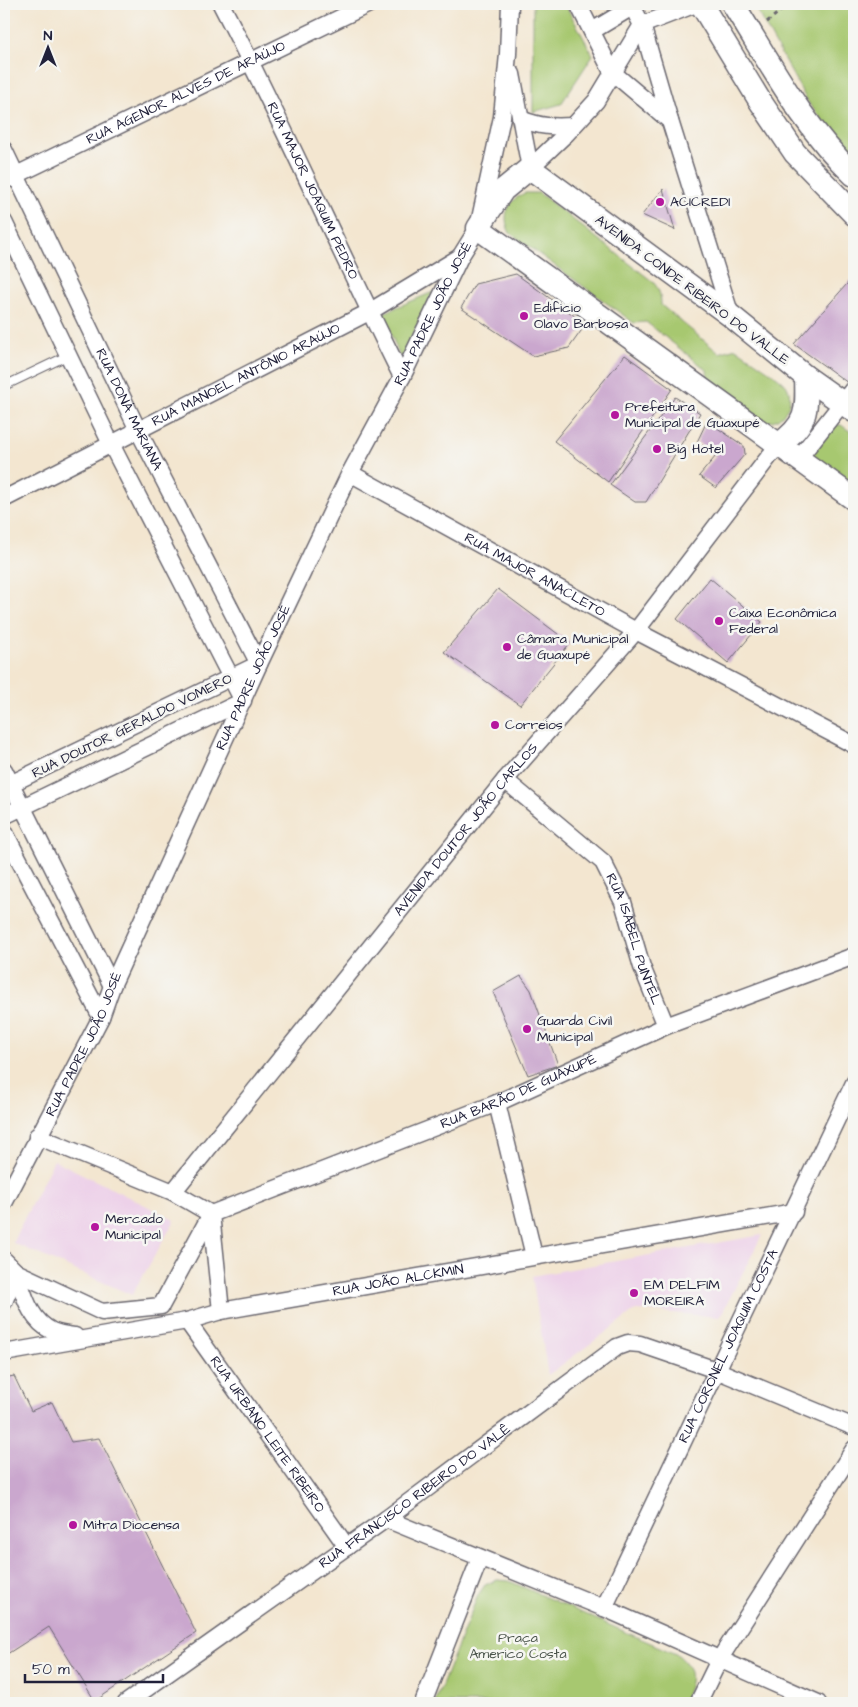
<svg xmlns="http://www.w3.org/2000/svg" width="858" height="1707" font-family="'Architects Daughter',sans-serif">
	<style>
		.built { fill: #edd1e9 }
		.green { fill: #a7c870; stroke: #647556 }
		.building { fill: #caa7ce }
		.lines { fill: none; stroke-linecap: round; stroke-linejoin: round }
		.service-casing { stroke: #6b676f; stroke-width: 10 }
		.minor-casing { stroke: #6b676f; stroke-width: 19 }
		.secondary-casing { stroke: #6b676f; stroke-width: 25 }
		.path { stroke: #6b676f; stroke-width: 3; stroke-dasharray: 4 4; stroke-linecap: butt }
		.service { stroke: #fff; stroke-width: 8 }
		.minor { stroke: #fff; stroke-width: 16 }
		.secondary { stroke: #fff; stroke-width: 22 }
		.poi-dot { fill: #b5179e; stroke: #f6f6f2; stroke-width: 2 }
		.labels { text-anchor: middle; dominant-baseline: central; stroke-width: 5; stroke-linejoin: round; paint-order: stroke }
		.street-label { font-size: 14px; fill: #22223b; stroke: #f6f6f2 }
		.poi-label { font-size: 14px; fill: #22223b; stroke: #f6f6f2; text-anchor: start }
		.park-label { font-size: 14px; fill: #4a544b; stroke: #f6f6f2 }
	</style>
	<rect width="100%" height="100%" fill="#f6f6f2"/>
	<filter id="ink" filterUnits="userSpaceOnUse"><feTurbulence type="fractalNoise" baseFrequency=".02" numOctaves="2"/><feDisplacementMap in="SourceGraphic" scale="10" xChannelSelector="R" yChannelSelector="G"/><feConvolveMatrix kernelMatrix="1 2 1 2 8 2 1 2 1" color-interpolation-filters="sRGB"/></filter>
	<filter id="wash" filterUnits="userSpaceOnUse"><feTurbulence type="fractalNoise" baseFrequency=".0096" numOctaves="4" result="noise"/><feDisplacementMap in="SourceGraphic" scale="20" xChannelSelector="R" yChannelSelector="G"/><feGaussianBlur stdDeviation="1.12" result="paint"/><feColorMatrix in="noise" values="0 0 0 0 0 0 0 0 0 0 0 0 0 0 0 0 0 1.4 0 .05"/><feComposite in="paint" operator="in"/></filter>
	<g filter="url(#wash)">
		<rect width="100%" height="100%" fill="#f3e6d0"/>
		<g class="built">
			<polygon points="54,1160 175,1220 132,1295 13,1243 16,1235"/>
			<polygon points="762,1235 720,1317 636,1310 548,1375 532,1276"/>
		</g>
		<g class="green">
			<polygon points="533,4 565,4 593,55 561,104 533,112"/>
			<polygon points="753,4 854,4 854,158 809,104"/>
			<path d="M525,193H539L652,281C659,288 661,295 661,305L719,353L736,348C746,356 780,377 786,385C791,393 791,403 786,411C781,418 774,422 766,422L708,383L707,370L646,322L634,323L510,233C501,216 508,200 525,193Z"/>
			<polygon points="433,292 401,360 383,313"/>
			<polygon points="833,425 841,425 854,434 854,488 812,458 811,454"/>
			<path d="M497,1580L509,1581L678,1655C697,1671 691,1685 682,1703H435L478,1595L485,1585Z"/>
		</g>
		<g id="blocks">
			<g class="building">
				<polygon points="663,189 675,230 642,215"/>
				<polygon points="516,274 586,324 569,348 533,356 461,308 475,284"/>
				<polygon points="854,276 854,373 848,383 794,344"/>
				<polygon points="625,355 672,389 608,482 554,441"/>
				<polygon points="675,397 700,413 646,502 635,502 610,485"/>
				<polygon points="707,421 744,446 745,454 716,488 699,476 716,456 697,442"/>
				<polygon points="710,578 762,622 728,663 677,619"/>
				<polygon points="498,589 570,643 520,705 444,652"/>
				<polygon points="521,976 531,990 558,1065 528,1075 493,992"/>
				<polygon points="14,1376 31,1411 52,1402 71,1442 99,1438 196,1633 95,1701 49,1627 4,1656 4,1378"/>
			</g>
		</g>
	</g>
	<g filter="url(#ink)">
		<use href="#blocks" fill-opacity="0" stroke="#6b676f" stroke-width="1"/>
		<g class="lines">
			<defs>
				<polyline id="service" points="4,386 69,355"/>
				<g id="minor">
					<path id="s1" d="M221,4C285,127 340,253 402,377"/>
					<polyline points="578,4 612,72 670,121"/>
					<polyline points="631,4 642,25 670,121 731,316"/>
					<polyline points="592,31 632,7"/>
					<polyline points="512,74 530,168"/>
					<path d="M521,119C540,127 553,127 573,126"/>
					<path id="s2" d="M4,150L138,430L259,664L4,787"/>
					<polyline points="530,168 566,134 596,101 642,25 696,4"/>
					<path id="s3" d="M4,181L369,4"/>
					<polyline points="4,222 111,444 243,701 4,816"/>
					<polyline points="798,459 854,388"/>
					<path id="s4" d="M350,473L636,631L854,745"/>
					<path id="s5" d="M4,499L369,312L460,257"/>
					<polyline points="4,770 112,986"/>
					<path id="s6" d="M505,780L603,862L623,902L642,967L666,1026"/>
					<polyline points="4,831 101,1017"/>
					<polyline points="497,1103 534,1256"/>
					<polyline points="37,1136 173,1192 211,1214"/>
					<path id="s7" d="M173,1192L505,780L636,631L778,445"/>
					<path id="s8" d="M4,1203L101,1017L112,986L259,664L350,473L402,377L460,257L478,228L502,117L508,54L510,4"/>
					<path id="s9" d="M211,1214L497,1103L666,1026L854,956"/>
					<polyline points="211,1214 221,1311"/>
					<polyline points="4,1260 16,1272 102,1312 161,1306 211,1214"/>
					<path d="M16,1272C24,1294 29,1320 52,1331C58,1334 67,1335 75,1336"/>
					<polyline points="4,1302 16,1272"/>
					<path id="s10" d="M187,1321L347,1547"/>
					<path id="s11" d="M4,1353L187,1321L221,1311L794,1212"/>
					<polyline points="386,1519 604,1608 818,1703"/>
					<path id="s12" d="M604,1608C686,1433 771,1258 854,1083"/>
					<path id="s13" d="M126,1703L386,1519L617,1347L628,1343L640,1344L716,1370L854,1427"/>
					<polyline points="423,1703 480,1558"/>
					<polyline points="698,1703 719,1660 854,1449"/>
				</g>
				<g id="secondary">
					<polyline points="701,4 760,101 795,153 854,214"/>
					<path d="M733,4C770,63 803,127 854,175"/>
					<polyline points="854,411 806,377 731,316 530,168 503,190 478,228 854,499"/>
					<path d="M778,445C808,424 807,411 806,377"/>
				</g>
			</defs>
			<use href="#service" class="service-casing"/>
			<use href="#minor" class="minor-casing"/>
			<use href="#secondary" class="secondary-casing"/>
			<polyline class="path" points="767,22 789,4"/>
			<use href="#service" class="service"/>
			<use href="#minor" class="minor"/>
			<use href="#secondary" class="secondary"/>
		</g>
	</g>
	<g class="poi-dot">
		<circle cx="660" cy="202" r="5"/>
		<circle cx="524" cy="316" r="5"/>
		<circle cx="615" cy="415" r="5"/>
		<circle cx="657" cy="449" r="5"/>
		<circle cx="719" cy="621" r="5"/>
		<circle cx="507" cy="647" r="5"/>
		<circle cx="495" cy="725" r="5"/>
		<circle cx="527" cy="1029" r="5"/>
		<circle cx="95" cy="1227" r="5"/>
		<circle cx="634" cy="1293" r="5"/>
		<circle cx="73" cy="1525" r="5"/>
	</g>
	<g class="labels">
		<g class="street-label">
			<text stroke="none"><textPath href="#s3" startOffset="202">RUA AGENOR ALVES DE ARAÚJO</textPath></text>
			<text stroke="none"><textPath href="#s1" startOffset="208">RUA MAJOR JOAQUIM PEDRO</textPath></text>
			<text transform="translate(692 290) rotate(37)">AVENIDA CONDE RIBEIRO DO VALLE</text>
			<text stroke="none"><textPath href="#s8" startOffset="988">RUA PADRE JOÃO JOSÉ</textPath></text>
			<text stroke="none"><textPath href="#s5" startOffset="272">RUA MANOEL ANTÔNIO ARAÚJO</textPath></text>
			<text stroke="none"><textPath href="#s2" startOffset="288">RUA DONÁ MARIANA</textPath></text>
			<text stroke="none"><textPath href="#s4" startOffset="211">RUA MAJOR ANACLETO</textPath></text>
			<text stroke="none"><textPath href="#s8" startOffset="582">RUA PADRE JOÃO JOSÉ</textPath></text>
			<text transform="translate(132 726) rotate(-26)">RUA DOUTOR GERALDO VOMERO</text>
			<text stroke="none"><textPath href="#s7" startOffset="466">AVENIDA DOUTOR JOÃO CARLOS</textPath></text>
			<text stroke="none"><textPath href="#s6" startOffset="211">RUA ISABEL PUNTEL</textPath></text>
			<text stroke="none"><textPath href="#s8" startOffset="178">RUA PADRE JOÃO JOSÉ</textPath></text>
			<text stroke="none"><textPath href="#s9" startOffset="331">RUA BARÃO DE GUAXUPÉ</textPath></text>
			<text stroke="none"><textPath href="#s11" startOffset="401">RUA JOÃO ALCKMIN</textPath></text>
			<text stroke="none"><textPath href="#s12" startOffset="290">RUA CORONEL JOAQUIM COSTA</textPath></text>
			<text stroke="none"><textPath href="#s10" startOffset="139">RUA URBANO LEITE RIBEIRO</textPath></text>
			<text stroke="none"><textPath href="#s13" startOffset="355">RUA FRANCISCO RIBEIRO DO VALÊ</textPath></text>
		</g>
		<g class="poi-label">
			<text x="670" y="202">ACICREDI</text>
			<text x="534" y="308">Edificio<tspan x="534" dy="16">Olavo Barbosa</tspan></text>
			<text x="625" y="407">Prefeitura<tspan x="625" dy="16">Municipal de Guaxupé</tspan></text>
			<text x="667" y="449">Big Hotel</text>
			<text x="729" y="613">Caixa Econômica<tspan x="729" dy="16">Federal</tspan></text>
			<text x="517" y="639">Câmara Municipal<tspan x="517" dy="16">de Guaxupé</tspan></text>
			<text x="505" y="725">Correios</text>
			<text x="537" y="1021">Guarda Civil<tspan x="537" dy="16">Municipal</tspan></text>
			<text x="105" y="1219">Mercado<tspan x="105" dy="16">Municipal</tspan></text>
			<text x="644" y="1285">EM DELFIM<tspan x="644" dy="16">MOREIRA</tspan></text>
			<text x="83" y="1525">Mitra Diocensa</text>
		</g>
		<g class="park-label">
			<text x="518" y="1638">Praça<tspan x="518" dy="16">Americo Costa</tspan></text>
		</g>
	</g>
	<rect width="858" height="1707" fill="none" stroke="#f6f6f2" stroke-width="20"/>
	<g transform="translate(48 48)" stroke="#f6f6f2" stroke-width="4" paint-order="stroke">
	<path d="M0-4L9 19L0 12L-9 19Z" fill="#22223b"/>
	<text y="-8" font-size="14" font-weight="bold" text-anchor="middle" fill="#22223b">N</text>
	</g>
	<path d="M25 1674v8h138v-8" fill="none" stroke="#22223b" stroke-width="2.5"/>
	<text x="32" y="1674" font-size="15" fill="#22223b" stroke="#f6f6f2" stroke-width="4" paint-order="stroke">50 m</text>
</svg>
